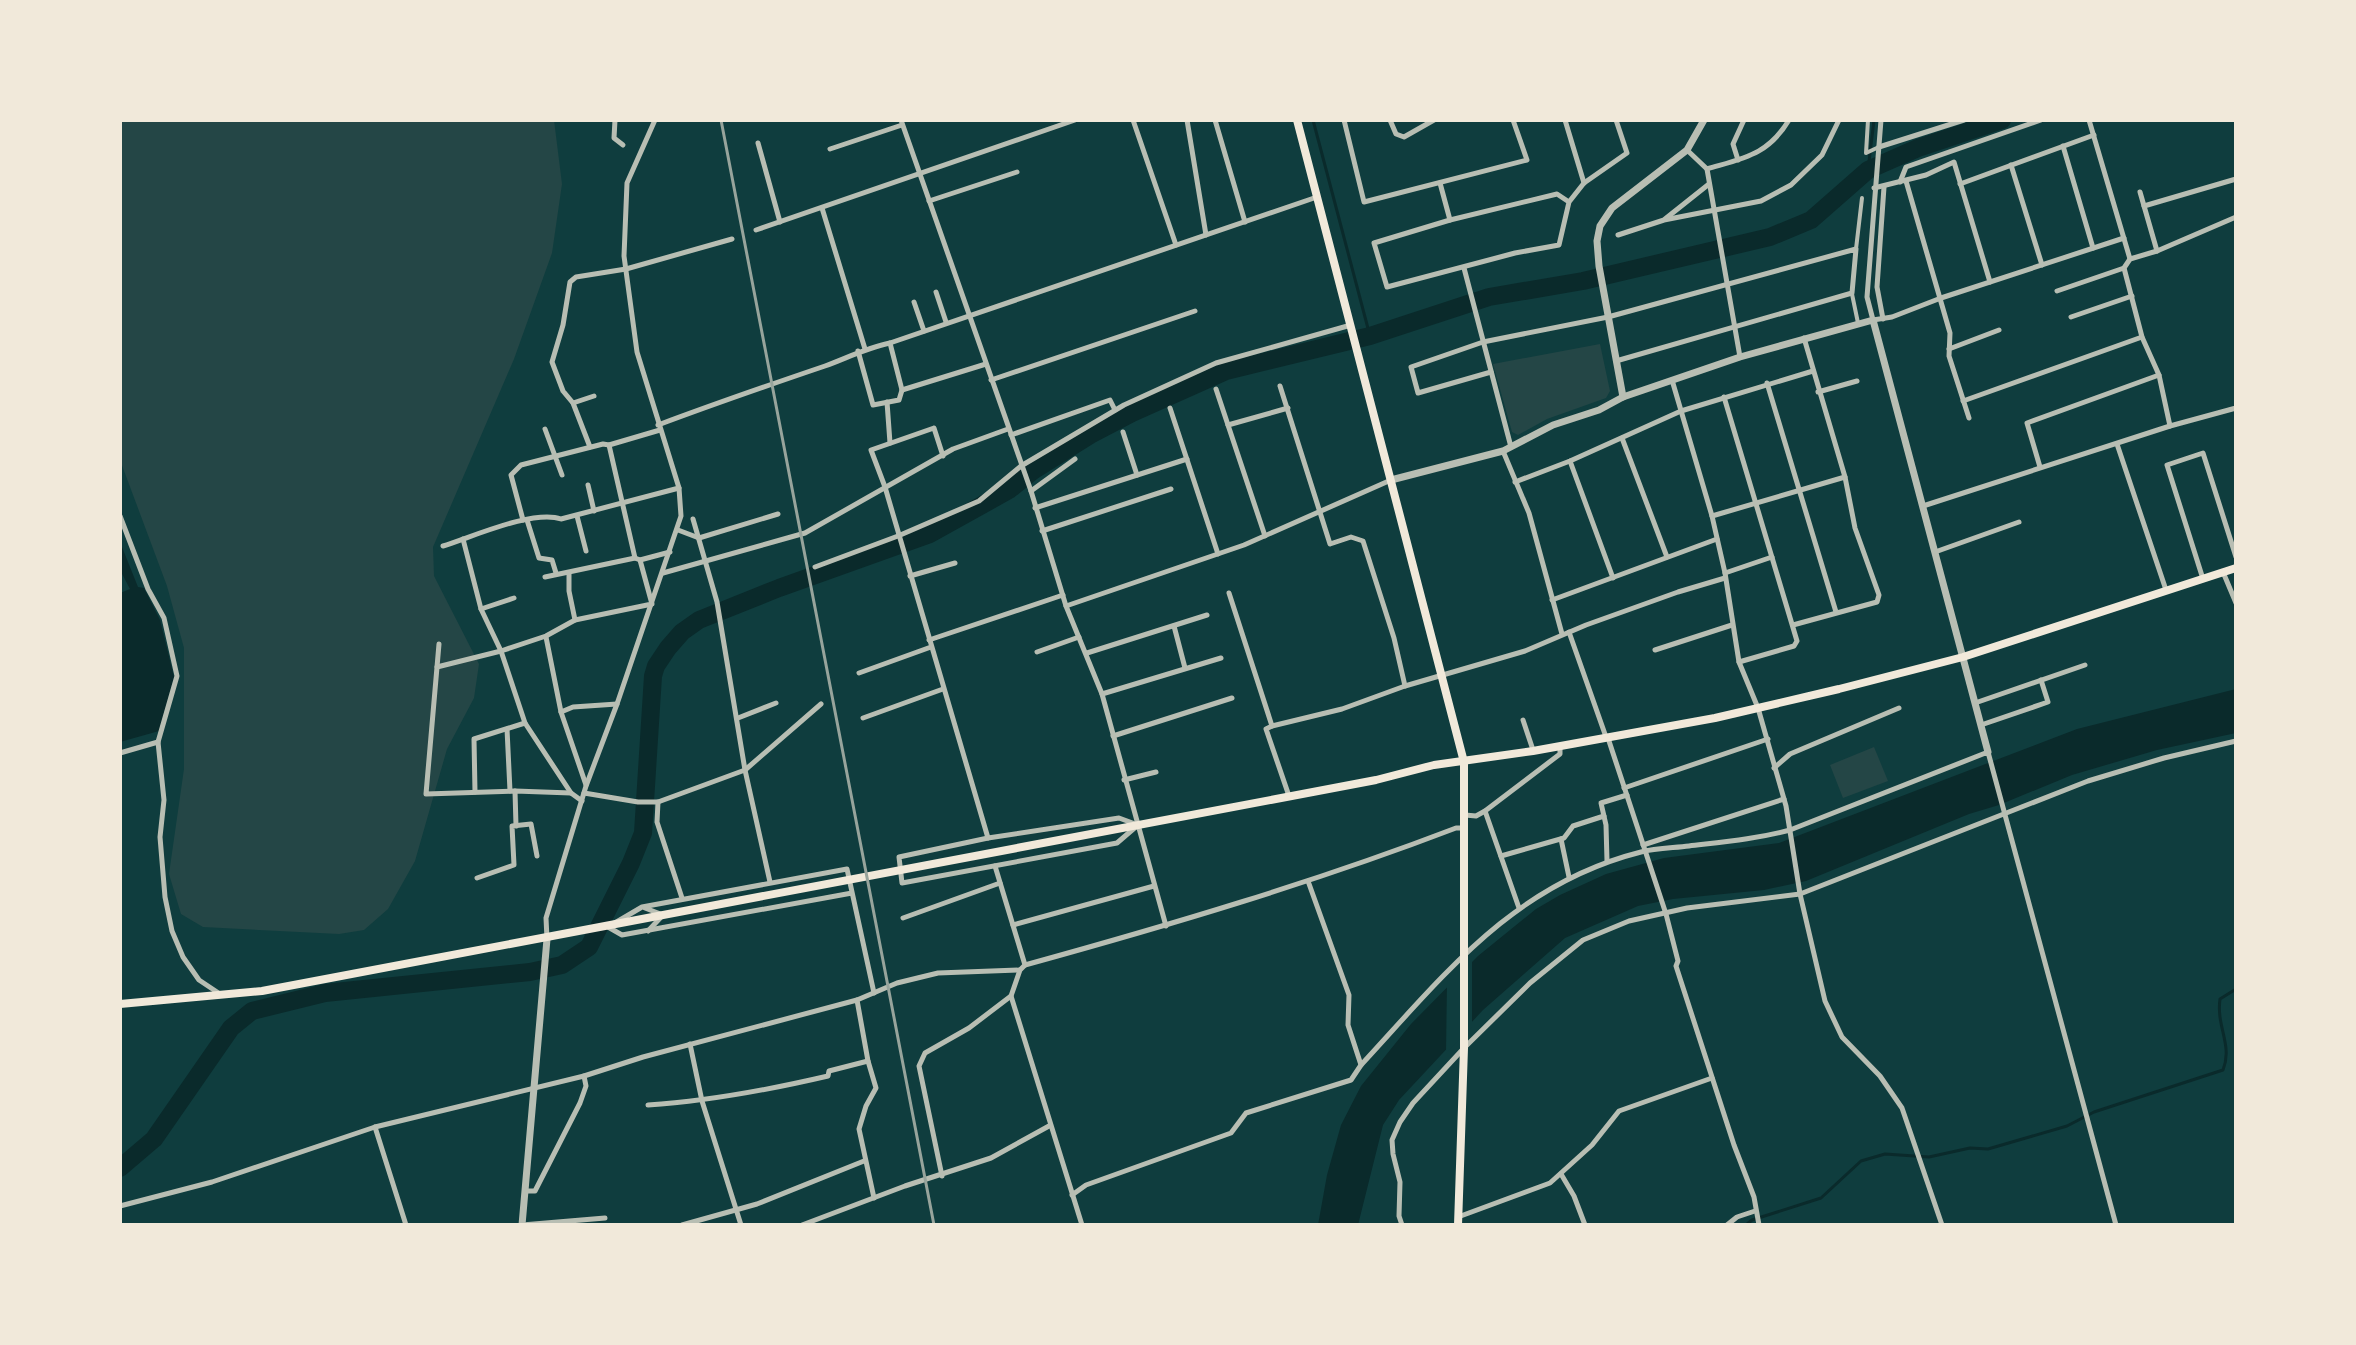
<svg xmlns="http://www.w3.org/2000/svg" width="2356" height="1345" font-family="'PT Sans Narrow',sans-serif">
	<style>
		.green { fill: #244646 }
		.water { fill: #0a2a2b }
		.pier { fill: #0f3d3e }
		.lines { fill: none; stroke-linecap: round; stroke-linejoin: round }
		.stream { stroke: #0a2a2b; stroke-width: 3 }
		.river { stroke: #0a2a2b; stroke-width: 18 }
		.pedestrian { stroke: #b8beb3; stroke-width: 4 }
		.minor { stroke: #b8beb3; stroke-width: 5 }
		.tertiary { stroke: #b8beb3; stroke-width: 7 }
		.secondary { stroke: #f1e9da; stroke-width: 8 }
		.rail { stroke: #97a49c; stroke-width: 3 }
	</style>
	<rect width="100%" height="100%" fill="#0f3d3e"/>
	<g class="green">
		<polygon points="120,120 554,120 562,184 552,253 514,359 433,547 434,576 479,664 474,698 447,749 415,861 388,909 364,930 339,934 203,927 181,914 169,874 184,769 184,648 167,586 120,460"/>
		<polygon points="1600,344 1610,391 1606,398 1547,419 1518,435 1512,432 1493,364"/>
		<polygon points="1874,747 1888,781 1843,798 1830,765"/>
	</g>
	<g class="water">
		<polygon points="120,542 138,587 144,588 160,620 174,677 159,731 120,742 120,593 130,589 120,570"/>
		<polygon points="2236,689 2236,733 2157,750 2072,775 1999,805 1969,814 1806,881 1764,890 1673,899 1638,906 1565,938 1483,1010 1399,1100 1383,1125 1358,1225 1318,1225 1327,1175 1341,1125 1361,1086 1411,1024 1478,956 1536,909 1560,895 1606,874 1664,858 1779,843 2077,729"/>
	</g>
	<polygon class="pier" points="1472,956 1472,1027 1446,1053 1447,982"/>
	<g class="lines">
		<g class="stream">
			<polyline points="1313,120 1370,336"/>
			<polyline points="1868,170 1874,120"/>
			<path d="M1746,1225L1752,1220L1821,1198L1861,1161L1885,1154L1929,1157L1970,1148L1988,1149L2067,1126L2094,1112L2223,1070C2233,1045 2216,1027 2220,999L2236,989"/>
		</g>
		<polyline class="river" points="120,1168 154,1139 231,1028 252,1011 325,993 530,972 562,965 589,947 631,863 643,833 653,676 656,666 668,648 682,632 699,620 779,588 930,534 1009,490 1034,470 1090,435 1132,413 1226,371 1370,336 1489,297 1583,281 1770,237 1811,220 1868,170 1918,148 2002,120"/>
		<g class="pedestrian">
			<polyline points="1868,120 1866,153 1879,147"/>
			<polyline points="1856,249 1862,198"/>
			<polyline points="1852,294 1858,323"/>
		</g>
		<g class="minor">
			<polyline points="615,120 614,138 623,145"/>
			<polyline points="901,120 1031,491 1066,606 1102,694 1166,926"/>
			<polyline points="1133,120 1176,245"/>
			<polyline points="1187,120 1206,235"/>
			<polyline points="1215,120 1245,222"/>
			<polyline points="1344,120 1364,202 1527,160 1513,120"/>
			<polyline points="1390,120 1396,134 1404,137 1434,120"/>
			<polyline points="1565,120 1584,183"/>
			<polyline points="1881,120 1867,297 1873,320 1892,317 1941,298 2124,238"/>
			<polyline points="2089,120 2130,259"/>
			<polyline points="758,143 780,222"/>
			<polyline points="2063,146 2093,248"/>
			<polyline points="1879,147 1964,120"/>
			<polyline points="830,149 902,125"/>
			<path d="M1687,150L1707,169C1744,158 1768,155 1789,120"/>
			<polyline points="1738,160 1733,144 1744,120"/>
			<polyline points="2011,165 2042,265"/>
			<polyline points="1707,169 1740,357"/>
			<polyline points="1906,181 1950,333 1949,356 1969,418"/>
			<polyline points="1900,182 1906,167 2041,120"/>
			<polyline points="1440,183 1450,220"/>
			<polyline points="1960,184 2094,135"/>
			<polyline points="1874,188 1926,175 1954,162 1990,282"/>
			<polyline points="2140,192 2157,251"/>
			<polyline points="929,201 1017,172"/>
			<polyline points="1569,202 1557,194 1450,220 1374,243 1387,287 1515,253 1559,245 1569,202 1584,183 1627,153 1616,120"/>
			<polyline points="2144,206 2236,179"/>
			<polyline points="822,208 865,349"/>
			<polyline points="2236,217 2157,251 2130,259 2124,268 2142,337 2159,375 2170,426 2236,408"/>
			<polyline points="1665,219 1709,184"/>
			<polyline points="756,230 1075,120"/>
			<polyline points="1618,235 1664,220 1761,201 1791,185 1822,155 1839,120"/>
			<polyline points="1464,268 1511,447"/>
			<polyline points="2057,291 2124,268"/>
			<polyline points="936,292 946,322"/>
			<polyline points="914,302 924,331"/>
			<polyline points="2071,317 2132,296"/>
			<polyline points="1883,319 1877,287 1884,187"/>
			<polyline points="1949,349 1999,330"/>
			<polyline points="858,351 873,405 899,400 902,390 890,343"/>
			<polyline points="1491,372 1418,393 1411,367 1483,342 1608,317 1856,249 1852,293 1616,361"/>
			<polyline points="991,380 1195,311"/>
			<polyline points="1672,380 1712,516 1725,573 1739,662 1758,708 1786,806 1800,894 1825,1001 1842,1037 1880,1076 1902,1108 1942,1225"/>
			<polyline points="1767,383 1836,612"/>
			<polyline points="1280,386 1330,544 1351,537 1363,541 1394,638 1405,686"/>
			<polyline points="1216,389 1265,536"/>
			<polyline points="902,390 986,364"/>
			<polyline points="1818,392 1857,381"/>
			<polyline points="1724,397 1797,641 1794,646 1739,662"/>
			<polyline points="1963,401 2142,337"/>
			<polyline points="887,402 890,443"/>
			<polyline points="573,403 594,396"/>
			<polyline points="1170,408 1218,554"/>
			<path d="M658,425C714,404 769,385 825,366C847,358 866,348 890,343L1317,197"/>
			<polyline points="1228,425 1288,408"/>
			<polyline points="545,429 562,475"/>
			<polyline points="1123,432 1137,475"/>
			<polyline points="1011,435 1110,400 1115,410"/>
			<polyline points="1622,438 1667,557"/>
			<polyline points="2117,444 2166,590"/>
			<polyline points="609,445 660,430"/>
			<polyline points="590,447 573,403 563,391 552,362 563,325 570,282 576,277 626,269 732,239"/>
			<polyline points="1503,451 1529,513 1562,634"/>
			<polyline points="943,456 934,428 871,450 885,487 988,838"/>
			<polyline points="1570,461 1613,578"/>
			<polyline points="2040,467 2027,423 2159,375"/>
			<polyline points="1515,482 1570,461 1681,411 1813,371"/>
			<polyline points="588,485 594,511"/>
			<polyline points="1031,491 1075,459"/>
			<polyline points="1923,506 2170,426"/>
			<polyline points="1035,508 1187,459"/>
			<polyline points="120,516 148,589 164,618 177,676 158,742 164,800 160,837 165,897 172,931 183,957 199,980 220,994"/>
			<polyline points="577,516 586,551"/>
			<polyline points="1712,516 1845,477"/>
			<polyline points="693,519 717,602 745,770 770,882"/>
			<polyline points="527,520 539,558 552,560 556,573"/>
			<polyline points="678,530 699,538 778,514"/>
			<polyline points="1042,531 1171,489"/>
			<polyline points="463,539 481,609 501,651 525,723 571,793 582,801"/>
			<path d="M443,546C472,537 534,509 561,519L679,488"/>
			<polyline points="1935,552 2019,522"/>
			<polyline points="640,560 670,552"/>
			<polyline points="815,567 898,536 979,501 1021,466 1124,405 1216,363 1351,325"/>
			<polyline points="2223,572 2236,603"/>
			<polyline points="569,573 569,591 575,620"/>
			<polyline points="663,573 805,533 953,449 1008,429"/>
			<polyline points="1725,573 1772,557"/>
			<polyline points="910,576 955,563"/>
			<polyline points="545,577 635,558"/>
			<polyline points="2203,579 2167,465 2203,453 2236,557"/>
			<polyline points="1229,593 1272,726"/>
			<polyline points="1552,600 1717,539"/>
			<polyline points="1066,606 1244,545 1391,480"/>
			<polyline points="481,609 514,598"/>
			<polyline points="1793,625 1877,602 1879,595 1855,528 1845,477 1804,338"/>
			<polyline points="1174,626 1185,668"/>
			<polyline points="1569,632 1606,737"/>
			<polyline points="546,637 561,712 586,785"/>
			<polyline points="929,640 1063,595"/>
			<polyline points="439,644 426,794 515,791 571,793"/>
			<polyline points="1655,650 1732,625"/>
			<polyline points="1037,652 1079,637"/>
			<polyline points="1087,653 1207,615"/>
			<polyline points="437,667 501,651 546,636 575,620 652,604 640,560 635,558 609,445 603,444 521,465 511,475 523,520"/>
			<polyline points="859,673 931,647"/>
			<polyline points="1102,694 1221,658"/>
			<polyline points="1975,703 2085,665"/>
			<polyline points="561,712 573,707 617,704"/>
			<polyline points="738,718 776,703"/>
			<polyline points="863,718 943,689"/>
			<polyline points="1523,720 1533,750"/>
			<polyline points="1981,725 2048,702 2041,680"/>
			<polyline points="507,729 510,791"/>
			<polyline points="1113,736 1232,698"/>
			<polyline points="1608,738 1666,914 1678,961 1676,966 1734,1145 1754,1197 1759,1225"/>
			<polyline points="120,753 158,742"/>
			<polyline points="1774,768 1790,754 1899,708"/>
			<polyline points="1124,780 1156,772"/>
			<polyline points="1624,788 1768,739"/>
			<polyline points="515,791 516,826"/>
			<polyline points="475,792 474,739 525,723"/>
			<polyline points="584,793 638,802 658,802 745,770 821,704"/>
			<polyline points="1289,796 1266,729 1272,726 1342,709 1405,686 1525,651 1586,625 1678,592 1725,578"/>
			<polyline points="658,802 657,822 682,898"/>
			<polyline points="1485,811 1519,908"/>
			<polyline points="1465,815 1476,816 1485,811 1560,754 1560,746"/>
			<polygon points="1119,818 1138,825 1117,843 902,883 899,857 988,838"/>
			<polyline points="1561,839 1569,877"/>
			<polyline points="1643,845 1784,799"/>
			<polyline points="1501,856 1564,838 1573,826 1604,816"/>
			<polyline points="1607,861 1606,825 1601,803 1627,795"/>
			<polyline points="995,866 1025,965 1020,970 1011,996 1082,1225"/>
			<polyline points="477,878 514,865 512,826 531,824 537,856"/>
			<polyline points="1308,881 1349,995 1348,1025 1361,1065"/>
			<polyline points="852,893 622,935 608,927 642,907 847,869 874,993"/>
			<polyline points="645,908 663,915 648,931"/>
			<polyline points="903,918 1000,883"/>
			<polyline points="1013,925 1154,886"/>
			<polyline points="547,939 546,918 586,786 617,704 681,516 679,488 637,352 624,256 627,183 655,120"/>
			<path d="M1025,965C1170,925 1315,882 1456,828H1465"/>
			<polyline points="857,1000 868,1061 876,1088 866,1106 859,1129 874,1198"/>
			<polyline points="690,1044 702,1101 741,1225"/>
			<path d="M648,1105C710,1101 768,1090 828,1076L829,1071L868,1061"/>
			<polyline points="375,1127 406,1225"/>
			<polyline points="1561,1174 1574,1196 1585,1225"/>
			<polyline points="942,1176 919,1066 925,1053 969,1028 1011,996"/>
			<polyline points="525,1191 535,1191 580,1103 586,1086 584,1076"/>
			<path d="M1072,1195L1086,1185L1231,1133L1246,1113L1351,1080L1361,1065C1445,974 1514,884 1641,852C1656,848 1673,848 1689,846C1723,842 1757,839 1790,830L1988,752L2116,1225"/>
			<polyline points="120,1206 212,1182 375,1127 584,1076 643,1057 857,1000 897,983 938,973 1020,970"/>
			<polyline points="1458,1217 1550,1183 1592,1145 1619,1111 1712,1078"/>
			<polyline points="522,1225 605,1218"/>
			<polyline points="682,1225 757,1204 864,1161"/>
			<polyline points="802,1225 905,1186 991,1158 1049,1126"/>
			<polyline points="1402,1225 1399,1216 1400,1182 1393,1154 1392,1140 1400,1122 1413,1103 1464,1048 1530,983 1583,940 1629,921 1687,908 1800,894 2088,781 2164,758 2236,741"/>
			<polyline points="1727,1225 1737,1217 1755,1211"/>
		</g>
		<g class="tertiary">
			<polyline points="1623,397 1599,266 1597,241 1600,226 1612,208 1687,150 1704,120"/>
			<polyline points="1391,480 1503,451 1553,425 1599,410 1623,397 1740,357 1873,320 1988,752"/>
			<polyline points="522,1225 547,939"/>
		</g>
		<g class="secondary">
			<polyline points="1297,120 1464,762 1464,1048 1458,1225"/>
			<polyline points="120,1004 262,991 1376,780 1434,765 1533,751 1715,718 1839,689 1963,657 2236,568"/>
		</g>
		<polyline class="rail" points="721,120 934,1225"/>
	</g>
	<rect width="2356" height="1345" fill="none" stroke="#f1e9da" stroke-width="244"/>
</svg>
